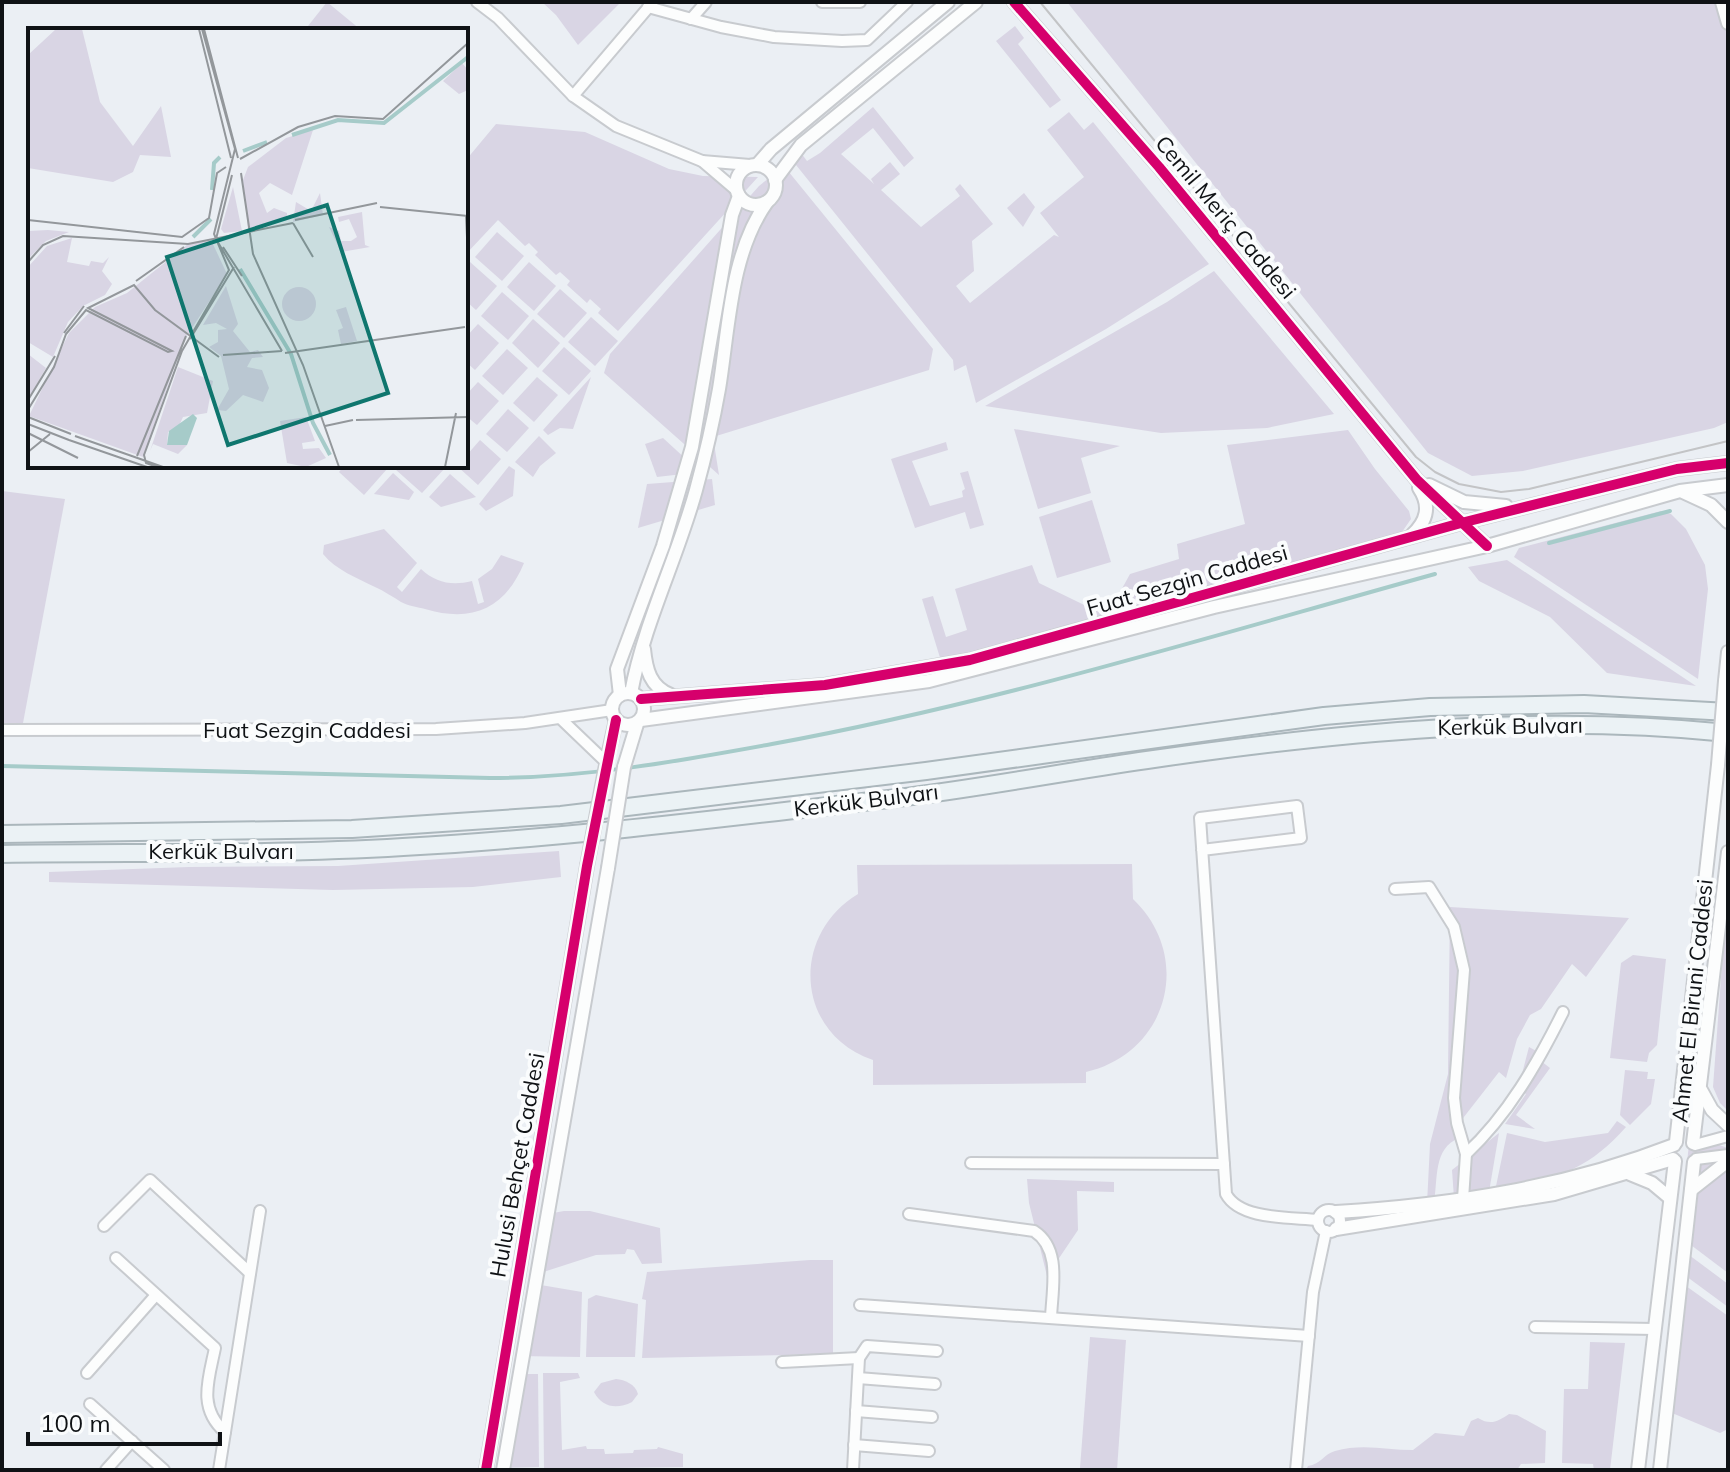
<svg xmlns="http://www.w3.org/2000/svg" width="1730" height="1472" font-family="Mulish,sans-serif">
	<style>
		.green { fill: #d9d5e4 }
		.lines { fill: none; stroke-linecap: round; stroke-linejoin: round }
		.stream { stroke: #a6cbc9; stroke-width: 4 }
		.minor-casing { stroke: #c8cbcf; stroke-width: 14 }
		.tertiary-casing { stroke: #c8cbcf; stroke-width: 16 }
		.primary-casing { stroke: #abb7bc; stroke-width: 20 }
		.minor { stroke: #fcfdfd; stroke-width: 10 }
		.tertiary { stroke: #fcfdfd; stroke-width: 12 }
		.primary { stroke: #ebf2f5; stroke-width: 16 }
		.tram { stroke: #c3c4c6; stroke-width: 2 }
		.tertiary-bridge-casing { stroke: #c8cbcf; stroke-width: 16; stroke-linecap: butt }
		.tertiary-bridge { stroke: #fcfdfd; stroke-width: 12 }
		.cycleway-casing { stroke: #fafcfd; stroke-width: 15 }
		.cycleway { stroke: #d6006c; stroke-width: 10 }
		.labels { text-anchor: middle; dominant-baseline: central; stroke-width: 8; stroke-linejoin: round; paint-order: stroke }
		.street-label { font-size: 22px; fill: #0f1215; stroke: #fafcfd }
		.inset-river { fill: none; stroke: #a6cbc9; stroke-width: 4 }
		.inset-road { fill: none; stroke: #93979b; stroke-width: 2 }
		.view { fill: #0f766e; fill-opacity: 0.15; stroke: #0f766e; stroke-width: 4 }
		.inset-edge { fill: none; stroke: #0f1215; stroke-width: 4 }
	</style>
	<rect width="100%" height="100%" fill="#ebeff4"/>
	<g class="green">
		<polygon points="327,2 361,30 309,30 308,26"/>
		<polygon points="542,2 621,2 578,45 556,15"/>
		<polygon points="1067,2 1720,2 1728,29 1728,422 1714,428 1523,471 1472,476 1428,453"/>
		<polygon points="1015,26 1024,38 1018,44 1061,100 1050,108 996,41"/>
		<polygon points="873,107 914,158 904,167 873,128 841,154 874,184 871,179 890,162 900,174 881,190 921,227 960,196 955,189 960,184 993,224 972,241 974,271 956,286 970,303 1054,235 1059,237 1040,213 1084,177 1047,130 1069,112 1084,130 1093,122 1209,264 1106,329 976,403 966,365 954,371 953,360 792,160 801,153 807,161 820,153"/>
		<polygon points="496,124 585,132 669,169 703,176 758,177 618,331 598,313 601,309 590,299 587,303 567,285 570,281 560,272 556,275 535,255 538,252 529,243 525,246 498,220 466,254 466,160"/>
		<polygon points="784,166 933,349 929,370 713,437 719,475 604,373 610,354 759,186"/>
		<polygon points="1024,193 1035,207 1023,227 1007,208"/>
		<polygon points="497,232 524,256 502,281 475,257"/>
		<polygon points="470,262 497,286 476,310 466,301 466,267"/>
		<polygon points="529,262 556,286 534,311 507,287"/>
		<polygon points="1214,271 1334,414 1267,428 1161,433 985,406 1167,302"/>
		<polygon points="560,289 587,313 564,338 537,314"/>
		<polygon points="502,292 529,316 508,340 481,316"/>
		<polygon points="591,317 618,341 595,366 568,342"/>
		<polygon points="533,319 560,343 538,368 512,343"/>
		<polygon points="478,324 499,343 475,370 466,362 466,337"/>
		<polygon points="564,347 591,371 569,395 542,371"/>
		<polygon points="507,349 528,368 503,395 482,376"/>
		<polygon points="537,377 558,395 534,422 513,403"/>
		<polygon points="591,377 573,429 560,428 548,435 543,430"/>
		<polygon points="478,382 499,401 477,425 466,416 466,395"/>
		<polygon points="508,409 529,428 507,452 486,434"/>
		<polygon points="1014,429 1120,446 1081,458 1091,493 1038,509"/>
		<polygon points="1348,430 1375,469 1409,511 1411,519 1402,532 1133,611 1120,604 1119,594 1130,574 1179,559 1177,544 1245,524 1227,445"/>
		<polygon points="539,436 556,453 540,466 533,477 515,462"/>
		<polygon points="663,438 700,472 657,477 645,444"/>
		<polygon points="480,440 501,459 478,485 457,466 466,466 466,456"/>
		<polygon points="946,442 948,450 912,461 930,506 963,497 962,491 965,489 960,473 968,471 984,525 970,529 965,512 915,528 891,459"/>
		<polygon points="344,466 384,466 387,469 364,495 339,472"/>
		<polygon points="398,466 443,466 445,468 422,493 395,469"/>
		<polygon points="509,466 515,470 513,496 486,511 479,504"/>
		<polygon points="393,473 414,492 409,500 374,494"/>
		<polygon points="450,474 476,497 441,507 429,497"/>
		<polygon points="712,479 715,505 638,528 647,484"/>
		<polygon points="2,491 65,499 23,723 2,724"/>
		<polygon points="1092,500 1111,562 1057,578 1039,517"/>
		<polygon points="1661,511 1671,514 1686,529 1705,565 1708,589 1698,679 1514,557 1519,548"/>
		<path d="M384,529L417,563L397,587L402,592L421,569C436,583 452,586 472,581L478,604L484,602L478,579L492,569L501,555L524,563C505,609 472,623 425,609C418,607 408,606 401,602C393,597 384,591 375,587C357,578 336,570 323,554L324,545Z"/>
		<polygon points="1507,560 1696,686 1607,673 1550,617 1479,581 1468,567"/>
		<polygon points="1032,565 1039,583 1109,617 941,661 922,599 933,596 946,637 967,630 955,589"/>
		<polygon points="559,851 561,877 473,887 333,890 49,882 49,872 189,867 338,866"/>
		<path d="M1132,864L1133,899C1194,957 1168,1053 1086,1072V1083L873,1085V1060C796,1034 789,936 858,894L857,865Z"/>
		<polygon points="1728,883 1728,1111 1720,1103 1713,1087"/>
		<path d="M1450,907L1629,918L1586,977L1572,964L1541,1009L1530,1015L1517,1039L1506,1078L1499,1072L1453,1131L1459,1138C1433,1148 1438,1180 1434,1202L1427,1204L1430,1144L1448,1074Z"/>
		<polygon points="1633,955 1666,959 1657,1045 1649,1053 1647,1062 1610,1058 1621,963"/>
		<polygon points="1529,1047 1540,1053 1537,1058 1550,1068 1516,1115 1535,1129 1505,1124 1526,1094 1518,1089"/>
		<polygon points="1625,1070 1648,1072 1647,1079 1655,1079 1651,1104 1630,1125 1620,1115"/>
		<path d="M1617,1121L1626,1127C1582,1176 1555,1176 1495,1191L1507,1133L1545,1142L1608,1133Z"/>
		<polygon points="1499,1133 1489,1192 1454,1198 1452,1170"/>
		<polygon points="1704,1140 1728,1148 1728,1273 1679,1236 1689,1144"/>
		<polygon points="1027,1179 1114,1182 1114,1192 1077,1191 1078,1230 1047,1276 1029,1203"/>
		<polygon points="564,1211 590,1211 660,1228 662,1263 642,1264 634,1250 627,1249 625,1254 596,1255 531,1276 542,1215"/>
		<polygon points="1681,1249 1728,1284 1728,1307 1675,1268 1676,1251"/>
		<polygon points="810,1260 833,1260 833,1354 642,1358 646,1300 642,1299 647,1272"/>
		<polygon points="1675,1281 1679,1281 1728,1316 1728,1429 1720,1433 1660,1408"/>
		<polygon points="529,1283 582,1292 580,1357 518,1356"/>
		<polygon points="596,1295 638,1304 635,1357 586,1357 588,1299"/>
		<polygon points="1090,1337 1126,1340 1117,1470 1080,1468"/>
		<polygon points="1590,1342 1625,1343 1610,1470 1594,1470 1593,1464 1562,1463 1564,1389 1588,1389"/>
		<polygon points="543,1373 578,1373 580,1378 560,1382 562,1450 586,1446 587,1449 604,1449 605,1454 633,1453 634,1450 657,1449 658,1447 683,1454 683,1467 544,1469"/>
		<polygon points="515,1374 538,1374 539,1467 498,1468"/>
		<path d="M616,1379C625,1380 635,1384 638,1394L632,1402C616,1410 602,1407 594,1392L601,1383Z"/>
		<path d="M1509,1414L1517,1415L1546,1431L1545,1463L1521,1464L1517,1470H1306L1308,1466C1321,1464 1324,1454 1335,1451C1362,1443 1387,1450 1413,1450L1435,1433L1464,1436L1471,1421L1478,1418C1491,1426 1498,1421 1509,1414Z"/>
	</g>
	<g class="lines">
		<g class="stream">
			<polyline points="1549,543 1670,511"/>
			<path d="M2,766L490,778C585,778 679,761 772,744C996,703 1215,635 1435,574"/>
		</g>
		<defs>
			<g id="minor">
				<polyline points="477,2 498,18 573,96"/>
				<polyline points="653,2 573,96 616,126 702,161 736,190"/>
				<polyline points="822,2 860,2"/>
				<polyline points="648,7 721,27 774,37 842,41 867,40 907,2"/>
				<polyline points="691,19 706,2"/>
				<polyline points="702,161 750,165"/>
				<polyline points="560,718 607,763"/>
				<polyline points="2,730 436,729 525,723 612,710"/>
				<path d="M1202,850L1301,838L1297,806L1200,818L1226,1194C1240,1220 1290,1217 1318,1220"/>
				<polyline points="1395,889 1429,887 1454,927 1464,970 1454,1098 1457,1123 1466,1154 1463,1199"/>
				<polyline points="1695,1145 1728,1136"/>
				<path d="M1466,1154C1508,1115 1537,1064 1563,1012"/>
				<polyline points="1696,1159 1728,1155"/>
				<polyline points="971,1163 1224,1164"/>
				<circle cx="1329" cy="1221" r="11"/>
				<path d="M909,1214L1034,1231C1062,1249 1052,1289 1051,1318"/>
				<polyline points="104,1226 150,1180 250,1273"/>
				<path d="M116,1258L215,1348C209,1378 197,1408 225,1432"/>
				<polyline points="860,1305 1309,1336"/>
				<polyline points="1535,1327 1655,1329"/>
				<polyline points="782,1362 859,1358"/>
				<polyline points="87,1373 156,1295"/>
				<polyline points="858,1378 935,1384"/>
				<polyline points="90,1404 164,1470"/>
				<polyline points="856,1411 932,1417"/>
				<polyline points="854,1445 929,1451"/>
				<polyline points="106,1470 132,1441"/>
				<polyline points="219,1470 260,1211"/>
				<polyline points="853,1470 859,1358 867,1346 937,1351"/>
				<polyline points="1296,1470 1313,1292 1326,1231"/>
			</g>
			<g id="tertiary">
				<polyline points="1014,2 1159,167 1417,480 1487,546"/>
				<polyline points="1722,2 1728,23"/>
				<circle cx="756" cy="185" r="20"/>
				<polyline points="757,165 771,149 948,2"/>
				<polyline points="775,180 801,145 976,2"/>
				<polyline points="1429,485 1464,502 1506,506"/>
				<polyline points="1683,492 1711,505 1728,522"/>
				<path d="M1412,535C1427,521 1431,506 1419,488"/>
				<path d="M644,649C646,669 650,687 671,695"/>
				<polyline points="1725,681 1728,652"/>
				<circle cx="628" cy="709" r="16"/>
				<path d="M631,693C644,623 677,559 696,490C705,457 713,423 719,389C729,328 730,254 767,202"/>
				<polyline points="620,695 617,669 663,546 692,447 732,215 739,196"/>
				<polyline points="641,699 825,685 970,660 1461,523 1677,469 1728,463"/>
				<polyline points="641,720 929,681 1214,607 1487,546 1680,491 1728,485"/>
				<polyline points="606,765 616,720"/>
				<polyline points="624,767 637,724"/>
				<polyline points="1701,1090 1712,1110 1728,1125"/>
				<polyline points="1676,1142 1718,765"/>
				<polyline points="1693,1143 1728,852"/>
				<polyline points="1630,1174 1652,1183 1670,1198"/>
				<polyline points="1691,1190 1728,1161"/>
				<path d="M1336,1212C1452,1205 1566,1187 1674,1145"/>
				<polyline points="1336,1229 1554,1194 1673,1159"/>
				<polyline points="486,1470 587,866"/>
				<polyline points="503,1470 608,868"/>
				<polyline points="1638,1470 1675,1161"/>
				<polyline points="1660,1470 1694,1162"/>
			</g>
			<g id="primary">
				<polyline points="2,834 352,829 561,815 926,771 1324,716 1430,707 1584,704 1728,712"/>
				<path d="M2,854C135,852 270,855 403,847C568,838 733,817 897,798C980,788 1063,772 1147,760C1340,732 1533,713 1728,733"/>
			</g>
		</defs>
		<use href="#minor" class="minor-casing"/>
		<use href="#tertiary" class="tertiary-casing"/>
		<use href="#primary" class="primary-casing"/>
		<use href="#minor" class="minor"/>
		<use href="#tertiary" class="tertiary"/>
		<use href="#primary" class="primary"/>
		<polyline class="tram" points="1040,2 1416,457 1435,472 1459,484 1501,492 1529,489 1728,441"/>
		<defs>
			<g id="tertiary-bridge">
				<polyline points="1718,765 1725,681"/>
				<polyline points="587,866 606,765"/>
				<polyline points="608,868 624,767"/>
			</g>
		</defs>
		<use href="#tertiary-bridge" class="tertiary-bridge-casing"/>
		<use href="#tertiary-bridge" class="tertiary-bridge"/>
		<defs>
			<g id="cycleway">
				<polyline points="1014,2 1159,167 1417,480 1487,546"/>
				<polyline points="641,699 825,685 970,660 1461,523 1677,469 1728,463"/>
				<polyline points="486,1470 587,866 616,720"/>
			</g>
		</defs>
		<use href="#cycleway" class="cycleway-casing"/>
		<use href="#cycleway" class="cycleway"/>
	</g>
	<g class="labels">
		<g class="street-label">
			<text transform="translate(1226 217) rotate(50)">Cemil Meriç Caddesi</text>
			<text transform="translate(1187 580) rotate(-16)">Fuat Sezgin Caddesi</text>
			<text transform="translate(1510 726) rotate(-1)">Kerkük Bulvarı</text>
			<text x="307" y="730">Fuat Sezgin Caddesi</text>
			<text transform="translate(866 800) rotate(-7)">Kerkük Bulvarı</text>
			<text x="221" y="851">Kerkük Bulvarı</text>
			<text transform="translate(1692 1001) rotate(-84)">Ahmet El Biruni Caddesi</text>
			<text transform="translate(517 1165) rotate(-80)">Hulusi Behçet Caddesi</text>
		</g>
	</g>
	<g transform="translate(28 28)">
		<rect width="440" height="440" fill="#ebeff4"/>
		<path d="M28,1H54L72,74L105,118L133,78L143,129L112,127L105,144L85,154L0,140V27ZM434,35L440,42V62L431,66L415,53ZM285,102L264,167L242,155L231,165L239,185L246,180L259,185V192L220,202L215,152L220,139L258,110ZM205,159L214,203L196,205L193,201ZM292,165L295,187L265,194L268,174L283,183ZM334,184L337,217L342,219L313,224L301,199L311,203L313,213H323L329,209L321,191L311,194L310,189ZM0,203L20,202L41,204L18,213L0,231ZM44,210L39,234L61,238L63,233L75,235L81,229L74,243L84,256L77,267L55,278L40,294L25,329L0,314V239L19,218ZM183,212L199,246L155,314L115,429L1,388L41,305L67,279L99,265L160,216ZM198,258L210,296L205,303L222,324L230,322L235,329L224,330L219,339L234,342L241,360L235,374L215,367L198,383L189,382L201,361L193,328L181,319L190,314V302L199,301L188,295L175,297ZM254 276a17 17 0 1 1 34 0a17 17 0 1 1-34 0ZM318,279L329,313L313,316L310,302L315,300L308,282ZM0,326L18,340L0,372ZM150,339L185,353L179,385L155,389L150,400L140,404L139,417H159L150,426L125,416L122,423ZM278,389L287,413L274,415L275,421L291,420L298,430L278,439L259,435L252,393Z" fill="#d9d5e4"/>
		<path d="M165,386L169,390L159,417H139L141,403Z" fill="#a6cbc9"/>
		<path class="inset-river" d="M264,107L310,92L356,95L440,29M215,123L239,114M184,162L186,135L192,129M165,209L183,191M212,241L263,326L285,395L302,427"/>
		<path class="inset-road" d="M171,1L203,130M176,1L210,130M212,131L270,99L307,88L355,91L440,15M213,145L225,226L275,337L311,439M204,147L188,211L254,323M352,179L440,188M438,188L440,230M0,192L154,209L181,190L189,145L198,139M267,192L349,175M265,195L285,229M195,219L214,248M0,234L15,217L35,208L160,216L265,195M108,253L156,219M36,305L56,278M162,311L206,239M257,325L437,299M195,327L254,323M0,372L27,328M1,380L26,339L38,306L58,282L140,324L144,323L60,280L106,257L127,282L191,329M0,389L43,406M328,392L440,389M0,396L41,412M297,398L325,392M0,405L50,430M47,408L135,439M41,412L119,439M0,424L22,406M109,428L158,308M129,439L118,435L116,427L154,323L201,242L186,206L207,121L174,1M417,439L428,385"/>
		<path class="view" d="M299,177L360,365L200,417L139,229Z"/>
		<rect width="440" height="440" class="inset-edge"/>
	</g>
	<rect width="1730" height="1472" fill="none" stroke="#0f1215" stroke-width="8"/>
	<path d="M28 1432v12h192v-12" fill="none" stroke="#0f1215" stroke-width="4"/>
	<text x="40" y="1432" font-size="24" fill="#0f1215" stroke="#fafcfd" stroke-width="6" paint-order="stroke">100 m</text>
</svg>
